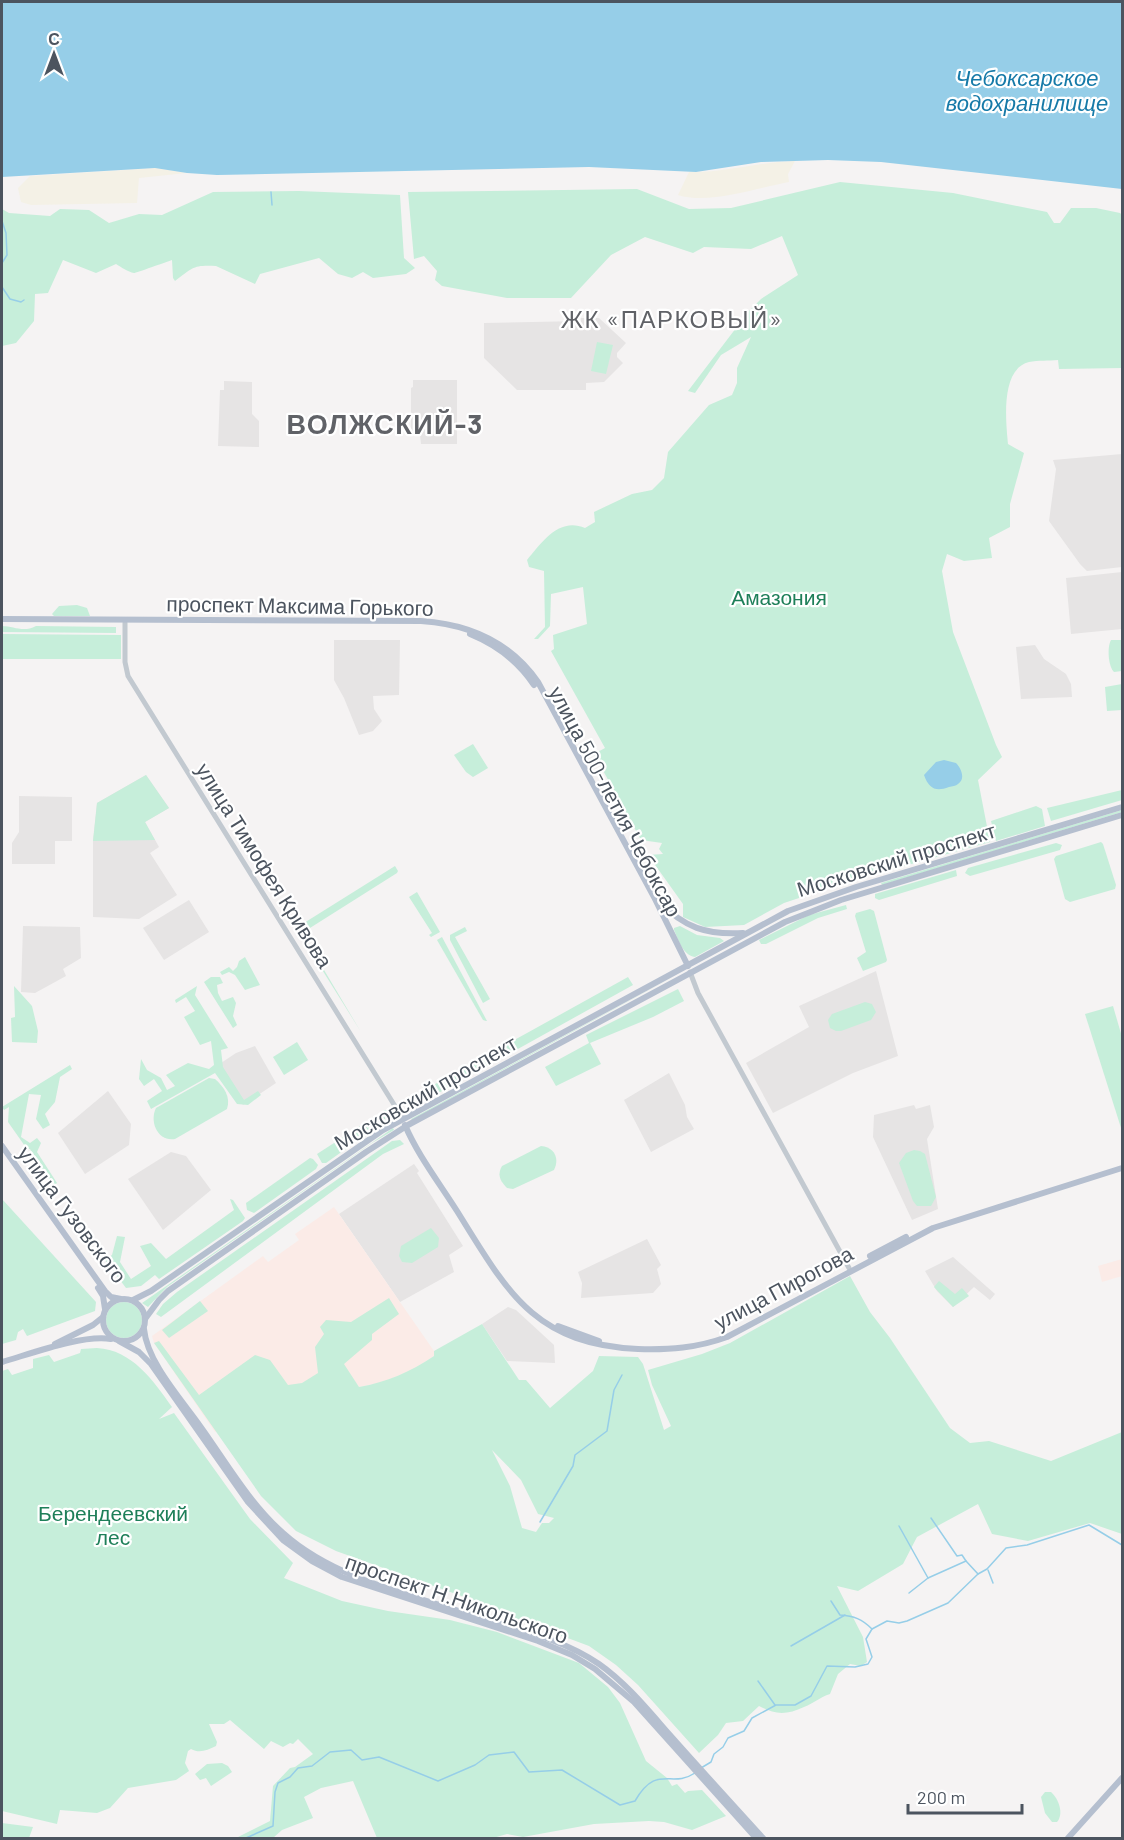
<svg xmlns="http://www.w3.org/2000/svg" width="1124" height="1840" font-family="Barlow,sans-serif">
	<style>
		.education { fill: #e6e4e4 }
		.medical { fill: #fbebe7 }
		.green { fill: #c6eeda; fill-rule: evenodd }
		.sand { fill: #f4f1e6 }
		.water { fill: #96cee8 }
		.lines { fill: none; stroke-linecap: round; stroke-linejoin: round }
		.stream { stroke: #96cee8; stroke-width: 1.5 }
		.minor { stroke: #c2c9d0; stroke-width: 5 }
		.major { stroke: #b5bfcf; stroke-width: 6 }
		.labels { text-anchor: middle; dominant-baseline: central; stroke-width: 4.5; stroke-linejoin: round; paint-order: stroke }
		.park-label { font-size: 21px; fill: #1e7f59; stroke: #fff }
		.street-label { font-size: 21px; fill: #4c545f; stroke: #fff }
		.water-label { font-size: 22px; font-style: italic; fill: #167aa8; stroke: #fff }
		.quarter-label { font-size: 24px; letter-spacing: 1.5px; fill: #606267; stroke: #fff }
		.district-label { font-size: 27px; font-weight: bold; letter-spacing: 1.5px; fill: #606267; stroke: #fff }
	</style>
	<rect width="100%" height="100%" fill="#f5f3f3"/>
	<g class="education">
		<polygon points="581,318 599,318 626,343 617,353 617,357 623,363 604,382 586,383 586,390 517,390 484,358 484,323 581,321"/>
		<polygon points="413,380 457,380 457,444 421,444 420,435 411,435 411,388 413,387"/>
		<polygon points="224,381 252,382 252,414 259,421 259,447 218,446 220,390 224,390"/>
		<polygon points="1122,454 1122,567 1087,571 1080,564 1049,521 1056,469 1053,460"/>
		<polygon points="1122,572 1122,629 1071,634 1066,578"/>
		<polygon points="334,640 400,640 399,695 373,696 374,709 382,721 373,731 359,735 344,698 334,680"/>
		<polygon points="1035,645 1044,659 1066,674 1071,684 1072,697 1021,699 1016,647"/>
		<polygon points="146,775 169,808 145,822 159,847 150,853 177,895 139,919 93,917 93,841 97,803"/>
		<polygon points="19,796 72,797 72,841 55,841 55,864 12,864 12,843 19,832"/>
		<polygon points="189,900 209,932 164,960 143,928"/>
		<polygon points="23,926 80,927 81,958 63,969 66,976 35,993 21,992"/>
		<polygon points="876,971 898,1056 853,1073 773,1113 746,1063 809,1027 799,1006"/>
		<polygon points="255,1046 276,1083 243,1105 218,1065 236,1053"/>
		<polygon points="669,1073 685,1105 687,1117 694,1129 651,1152 624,1100"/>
		<polygon points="108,1091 131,1124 129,1145 85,1174 58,1133"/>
		<polygon points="914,1105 916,1109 930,1105 934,1127 927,1139 938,1209 912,1220 873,1137 874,1115"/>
		<polygon points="171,1152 186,1156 211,1190 163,1230 128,1179"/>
		<polygon points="414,1164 419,1171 417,1173 463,1246 449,1255 454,1272 400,1302 339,1214"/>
		<polygon points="647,1239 661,1265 657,1269 661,1284 653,1293 581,1298 582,1283 578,1272"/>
		<polygon points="953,1257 995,1294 990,1300 974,1287 953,1307 937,1291 925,1271"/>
		<polygon points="508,1307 516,1310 554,1345 555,1363 507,1361 482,1324"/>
	</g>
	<g class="medical">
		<polygon points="334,1207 434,1351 434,1356 414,1369 384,1382 359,1387 343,1364 215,1432 154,1343 152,1336 263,1256 268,1262 299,1240 295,1234"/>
		<polygon points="1122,1259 1122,1276 1102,1282 1098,1266"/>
	</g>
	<g class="green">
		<path d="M840,182L953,193L1047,212L1054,223H1060L1071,208H1096L1120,213L1122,215V368L1059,369L1058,360C1049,361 1038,360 1029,362C1000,369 1006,422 1008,444L1024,453L1010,504V527L989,538L992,558L964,561L947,554L942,571L953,632L996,745L1002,757L978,780L990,842L847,882L784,903L744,925L705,927L683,917V904L648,855L663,854L659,849L662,843L641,840L594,754L605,748L551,651L554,649L553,635L587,624L583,587L551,594L550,626L538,639H534L545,627L544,571L529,567L527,560C542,542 559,517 585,528L595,522L594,512L632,494L652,490L664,478L668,452L709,405L732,395L737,383V368L751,337L721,355L695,393L688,391L749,311L761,299L798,275L782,236L751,249L704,247L693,253L645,237L611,255L571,298H507L442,286L435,280L437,271L424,256L414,259L408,192L637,189L689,209L731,208Z"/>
		<path d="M299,191L400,195L404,258L415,268L406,274L373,278L363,272L352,278L338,274L319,258L260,274L255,284L216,266C193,265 194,267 175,281L173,278L172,260C166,262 136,273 134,273C128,272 121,267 116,264L96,273L63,260L48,293L35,294L34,321L16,343L2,346V209L9,213L50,216L60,209L89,210L109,223L139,214L162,215L213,192Z"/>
		<polygon points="597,342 613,345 606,374 591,371"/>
		<polygon points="77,605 87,608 90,616 54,616 52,614 59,606"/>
		<path d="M2,626C14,626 23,633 36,626L116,627V633L2,632Z"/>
		<polygon points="2,634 121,635 121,659 2,659"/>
		<path d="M1111,640H1122V671L1114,672C1108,666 1107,647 1111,640Z"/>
		<polygon points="1122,684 1122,710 1107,711 1105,687"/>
		<polygon points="473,744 488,768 473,777 466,772 454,755"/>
		<polygon points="146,775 169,808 145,822 155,840 93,841 97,803"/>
		<polygon points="1122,790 1122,800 1051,821 1047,808"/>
		<polygon points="1036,806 1042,809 1045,826 996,841 991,821"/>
		<polygon points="1122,810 1122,812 882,885 881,883"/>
		<polygon points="1101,842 1103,844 1116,885 1115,889 1070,902 1065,899 1054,859 1056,856"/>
		<polygon points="1056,843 1062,845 1060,850 970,876 965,873 968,868"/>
		<polygon points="395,866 398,871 397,873 302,933 361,1032 296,928"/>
		<polygon points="956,870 957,876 879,900 875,898 875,894"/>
		<polygon points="417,892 440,932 431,937 429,935 432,933 409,897"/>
		<polygon points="846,905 847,909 818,918 766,944 761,944 759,940 809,915"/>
		<polygon points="870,909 874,911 887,960 886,962 863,971 857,958 866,952 855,916 856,913"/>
		<path d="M680,926L697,935L720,938L724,941L695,957C683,955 679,941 674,930V928Z"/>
		<polygon points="465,927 467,931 455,937 490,999 483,1003 450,940 450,935"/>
		<polygon points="442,937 487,1021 486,1021 483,1020 437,940"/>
		<polygon points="245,957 260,985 245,990 235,975 229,972 222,975 220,972 229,967 233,971 237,967 239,961"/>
		<polygon points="680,973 412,1120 411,1119"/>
		<polygon points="211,977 220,977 223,983 217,985 218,993 222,1001 233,997 236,1003 233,1016 237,1025 233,1028 204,982"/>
		<polygon points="628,977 633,985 415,1106 410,1098"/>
		<polygon points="14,986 32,1006 38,1031 37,1043 12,1042 11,1018 15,1017"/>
		<polygon points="197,986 195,995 228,1048 221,1050 223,1067 244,1100 258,1091 261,1095 248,1105 237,1104 215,1073 151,1109 147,1101 162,1091 154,1079 144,1086 139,1079 141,1059 147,1070 161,1078 167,1090 175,1086 166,1075 188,1063 209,1069 214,1065 211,1041 200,1045 184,1017 195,1011 186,997 176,1003 175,1000"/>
		<polygon points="678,989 684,1001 653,1017 590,1043 601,1064 556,1086 545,1067 589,1043 586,1035"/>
		<polygon points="865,1002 872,1004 876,1012 871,1020 841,1031 836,1031 830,1028 828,1020 832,1014"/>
		<polygon points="1113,1006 1122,1037 1122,1131 1085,1014"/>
		<polygon points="297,1042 308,1060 284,1075 273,1057"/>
		<polygon points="70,1065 72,1069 60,1077 55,1102 45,1114 50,1125 43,1129 36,1119 41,1095 29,1094 21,1137 30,1143 37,1138 41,1143 37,1152 57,1183 53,1186 30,1149 27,1149 8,1122 9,1107 4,1110 2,1107"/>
		<path d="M209,1078L215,1079C224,1087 231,1097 227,1109L175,1139C158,1142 149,1122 156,1108Z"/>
		<polygon points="385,1110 387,1110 389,1116 357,1137 354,1143 326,1163 322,1163 317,1154"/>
		<polygon points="393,1128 394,1130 372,1143 167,1287 148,1307 142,1303"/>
		<polygon points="400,1140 404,1144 383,1154 161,1317 156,1314 163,1304 177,1292 392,1141"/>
		<path d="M541,1146C554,1147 560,1158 554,1170L513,1189L507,1188C500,1181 497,1175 502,1166Z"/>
		<polygon points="914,1150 920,1151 925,1154 936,1197 931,1206 917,1206 913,1201 899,1163 906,1153"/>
		<polygon points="310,1158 313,1159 318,1165 316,1169 254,1213 247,1210 246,1203"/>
		<polygon points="2,1199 96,1302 95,1311 27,1336 23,1329 18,1332 16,1340 2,1344"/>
		<polygon points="230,1199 233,1200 245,1218 243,1221 159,1279 155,1275 141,1286 126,1288 105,1260 112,1255 117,1236 125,1237 120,1262 131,1279 151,1266 140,1246 151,1243 166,1259 234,1210"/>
		<polygon points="431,1228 439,1238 438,1247 412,1263 402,1262 399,1256 401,1246"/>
		<path d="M850,1276L870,1312L890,1338L950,1428L970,1443L989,1441L1051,1461L1122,1432V1534L1090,1523L1028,1541L992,1534L978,1504L917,1537L903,1564L858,1591L837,1586L863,1637L867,1662L861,1666L850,1664L838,1674L830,1694C820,1697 814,1703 804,1707C787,1715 775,1715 759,1706L743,1721L726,1723L718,1735L699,1753L638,1685L616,1665L589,1646L525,1622L481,1603L336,1551L296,1531L261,1496L154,1343L159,1341L199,1395L255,1355L270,1360L288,1385L302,1383L318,1373L315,1347L324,1334L320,1327L326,1320L351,1322L389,1298L399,1314L372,1334V1340L344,1364L359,1387C387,1382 410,1372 434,1356V1351L482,1324L519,1380H526L550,1408L593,1371L599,1356L638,1357L643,1364L664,1430L671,1426L652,1385L648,1370L702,1354L730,1343ZM492,1450L521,1480L538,1514L554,1518L549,1523H542L536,1532L522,1528L510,1486Z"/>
		<polygon points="939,1281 955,1294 962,1288 969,1296 953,1307 934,1287"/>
		<polygon points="200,1301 208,1311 169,1338 162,1330"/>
		<circle cx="124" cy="1320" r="18"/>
		<path d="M97,1348C132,1350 153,1380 172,1407L159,1419L174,1413L250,1519L293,1563L284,1578L342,1601L388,1611L450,1620L497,1632L579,1663L608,1687L620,1703L646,1761L667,1778L672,1786L677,1784L685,1793L688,1791L702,1790L726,1816L692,1830L664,1822L649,1821L594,1824L523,1837L507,1834L493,1838H377L353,1781L321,1788L304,1797L313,1818L282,1830L273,1838H236L270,1821L273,1786L290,1768L295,1767L313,1754L298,1739L293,1744L290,1743L283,1747L271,1741L264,1749L230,1720L224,1724H209L217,1742L216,1746C207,1750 200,1754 191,1749L188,1751L185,1763L189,1771L176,1780L128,1788L110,1808L97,1813L60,1810L57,1824L2,1811V1371L8,1369L12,1375L33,1368V1359L49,1355L54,1362L80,1353L81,1349Z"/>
		<polygon points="222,1763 228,1766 232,1772 211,1786 206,1778 200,1780 195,1774 207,1764"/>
		<path d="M1045,1792H1051C1059,1799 1064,1814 1057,1822H1052L1045,1813L1041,1797Z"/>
		<polygon points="2,1823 33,1827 29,1838 2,1838"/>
	</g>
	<g class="sand">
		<path d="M795,161L788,174L789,182C757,188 709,205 678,195L689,172C724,173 759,162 795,161Z"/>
		<polygon points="156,168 187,173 139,178 137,203 31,205 21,202 18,188 30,176"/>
	</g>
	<g class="water">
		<polygon points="2,2 1122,2 1122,189 881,162 828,160 761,162 696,172 589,167 217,175 187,173 155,168 2,177"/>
		<path d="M944,760L956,763C961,768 966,779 958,784C956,786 952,786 949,787C936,792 929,789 924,775L936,762Z"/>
	</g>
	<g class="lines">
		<g class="stream">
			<polyline points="271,192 272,205"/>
			<polyline points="2,221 6,233 7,255 2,263"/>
			<polyline points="2,287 10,299 21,302 24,300"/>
			<polyline points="931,1518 957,1556 962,1555 966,1561"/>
			<polyline points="540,1522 573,1466 575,1455 607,1431 614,1390 622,1375"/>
			<polyline points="899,1526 928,1578"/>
			<polyline points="988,1570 993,1583"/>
			<polyline points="909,1593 928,1578 966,1561 978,1574"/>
			<path d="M831,1601L840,1615C854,1616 862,1619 872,1629"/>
			<polyline points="791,1646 845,1615"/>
			<polyline points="758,1681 775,1705"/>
			<polyline points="701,1768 711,1762 714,1754 723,1747 728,1738 744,1731 752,1718 776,1705 795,1705 811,1696 827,1666 855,1667 868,1664 872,1657 866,1639 872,1629 887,1621 899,1623 907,1621 948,1603 978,1574 987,1569 1006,1548 1027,1545 1089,1525 1122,1545"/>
			<path d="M246,1838L273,1826L275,1792L278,1783L290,1777L298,1768L312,1766L330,1752L351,1750L362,1760L379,1757L438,1781L475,1765L489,1755L514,1752L529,1772L562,1770L620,1805L635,1801C657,1763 671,1789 695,1773"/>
		</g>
		<g class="minor">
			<polyline points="125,623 125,662 128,676 403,1119"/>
			<polyline points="690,972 698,993 849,1268"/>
		</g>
		<g class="major">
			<path d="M2,619L421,621C469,624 510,642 538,682L654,897L688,966"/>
			<path d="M470,634C497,645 518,661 534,685"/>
			<path d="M658,901C685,928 706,935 743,933"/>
			<path d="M405,1125C417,1154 440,1184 457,1211C507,1291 533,1344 638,1349C669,1350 697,1348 727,1337L933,1228L1122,1168"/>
			<polyline points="2,1146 105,1291 111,1297 121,1299"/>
			<polyline points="870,1256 906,1237"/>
			<polyline points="98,1288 103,1296 105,1309"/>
			<circle cx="124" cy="1320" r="21"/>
			<polyline points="133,1300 151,1291 383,1130 788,911 856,887 1122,807"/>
			<polyline points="145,1319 159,1300 168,1291 366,1152 408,1125 785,922 841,900 1122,815"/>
			<polyline points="558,1326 599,1341"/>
			<path d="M144,1329C147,1362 181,1399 200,1426C226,1462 249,1503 283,1533C335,1580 416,1596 481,1618C521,1630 564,1640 599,1664C626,1683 647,1709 669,1734C700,1769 732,1804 763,1838"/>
			<polyline points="119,1341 139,1352 151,1364 248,1502 283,1540 312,1561 342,1577 538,1641 572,1655 595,1669 634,1702 756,1838"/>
			<polyline points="55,1344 93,1325 103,1317"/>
			<path d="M2,1362C30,1354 83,1334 111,1339"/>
			<polyline points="1068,1838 1122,1778"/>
		</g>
	</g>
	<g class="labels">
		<g class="park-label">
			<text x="779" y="596">Амазония</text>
			<text x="113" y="1512">Берендеевский<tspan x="113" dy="24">лес</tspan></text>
		</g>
		<g class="street-label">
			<text transform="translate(300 605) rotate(1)">проспект Максима Горького</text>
			<text transform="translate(616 801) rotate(62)">улица 500-летия Чебоксар</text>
			<text transform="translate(896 859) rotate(-17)">Московский проспект</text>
			<text transform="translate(265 865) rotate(58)">улица Тимофея Кривова</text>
			<text transform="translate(425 1092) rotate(-30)">Московский проспект</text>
			<text transform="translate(73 1214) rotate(53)">улица Гузовского</text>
			<text transform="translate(783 1287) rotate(-28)">улица Пирогова</text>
			<text transform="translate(457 1598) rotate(19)">проспект Н.Никольского</text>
		</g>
		<g class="water-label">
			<text x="1027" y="77">Чебоксарское<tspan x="1027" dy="25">водохранилище</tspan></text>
		</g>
		<g class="quarter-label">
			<text x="672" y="318">ЖК «ПАРКОВЫЙ»</text>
		</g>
		<g class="district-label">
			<text x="385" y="423">ВОЛЖСКИЙ-3</text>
		</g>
	</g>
	<rect width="1124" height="1840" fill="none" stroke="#4c545f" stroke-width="6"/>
	<g transform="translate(54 54)" stroke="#ffffff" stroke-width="4.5" paint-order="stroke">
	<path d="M0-4.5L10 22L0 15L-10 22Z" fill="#4c545f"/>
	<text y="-9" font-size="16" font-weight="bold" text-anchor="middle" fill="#4c545f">С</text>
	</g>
	<path d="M908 1804v9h114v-9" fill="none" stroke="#4c545f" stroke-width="3"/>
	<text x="917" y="1804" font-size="18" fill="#4c545f" stroke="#ffffff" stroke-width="4.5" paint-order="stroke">200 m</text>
</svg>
